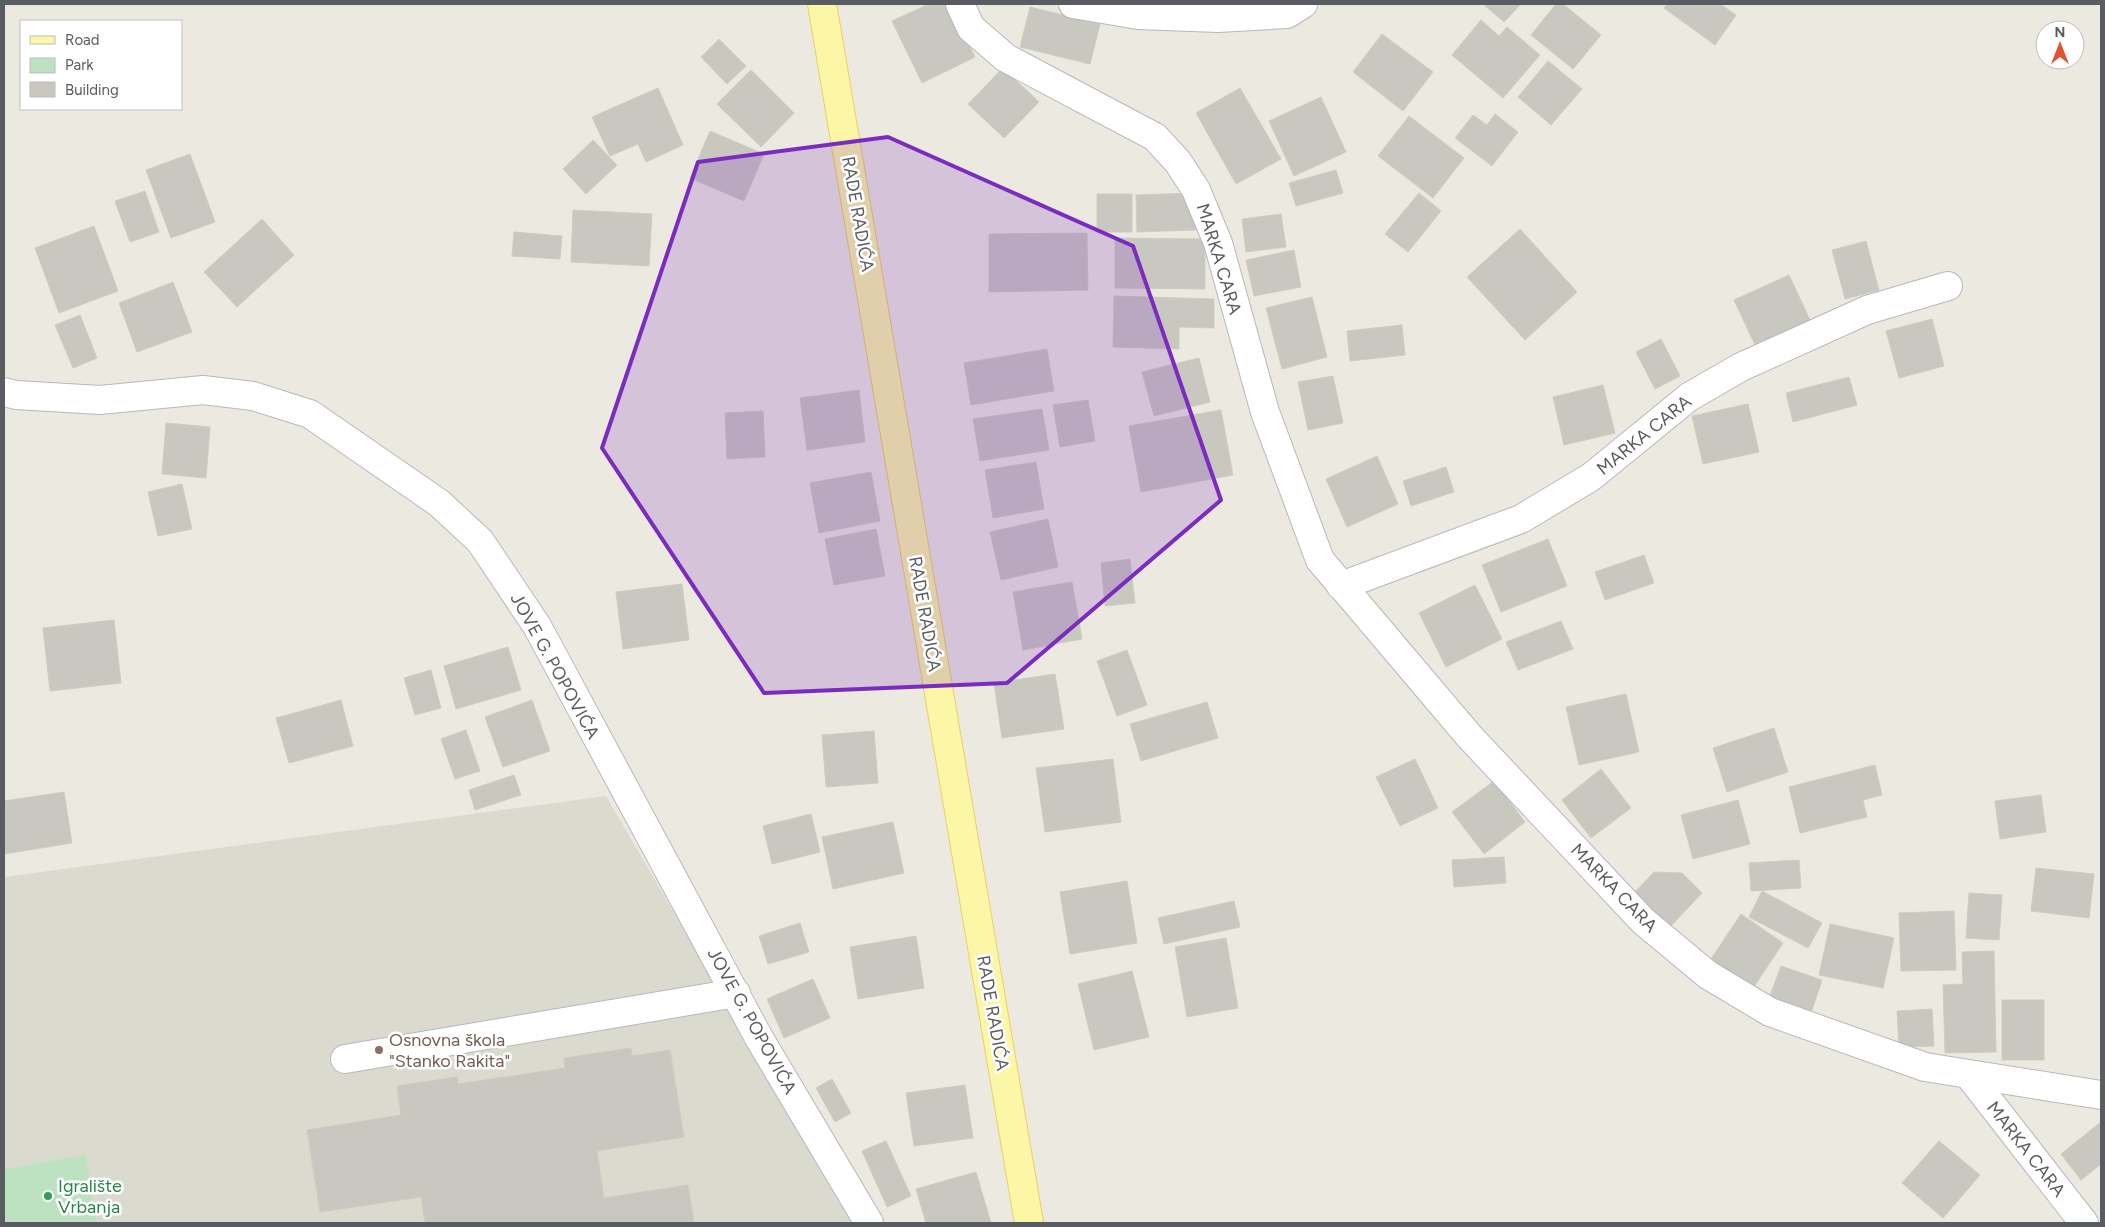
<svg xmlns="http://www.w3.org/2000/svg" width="2105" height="1227" font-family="Figtree,sans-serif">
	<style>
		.education { fill: #dbdacf }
		.green { fill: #bde2c2 }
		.building { fill: #c8c7c0; stroke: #d0ccbf }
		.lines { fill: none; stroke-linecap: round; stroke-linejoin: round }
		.minor-casing { stroke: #b6b8bd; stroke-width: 30 }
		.major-casing { stroke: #ead25b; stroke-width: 30 }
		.minor { stroke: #fff; stroke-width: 28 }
		.major { stroke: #fbf7a6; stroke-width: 28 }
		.marked { fill: #7b2cbf; fill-opacity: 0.2; stroke: #7b2cbf; stroke-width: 4; stroke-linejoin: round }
		.education-dot { fill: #8d6e63; stroke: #fff; stroke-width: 2 }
		.leisure-dot { fill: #2e9e5b; stroke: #fff; stroke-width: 2 }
		.labels { text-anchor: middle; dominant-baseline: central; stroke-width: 5; stroke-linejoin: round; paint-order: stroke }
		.street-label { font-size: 18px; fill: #595c61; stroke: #fff }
		.education-label { font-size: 18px; fill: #785e54; stroke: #fff; text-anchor: start }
		.leisure-label { font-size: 18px; fill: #27864d; stroke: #fff; text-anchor: start }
	</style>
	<rect width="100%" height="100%" fill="#eceae0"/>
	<polygon class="education" points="606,796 855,1223 4,1223 4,877"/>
	<polygon class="green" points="86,1155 97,1223 4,1223 4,1169"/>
	<g class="building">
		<polygon points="929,4 949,4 975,57 922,83 892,21"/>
		<polygon points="1483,4 1521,4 1504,22"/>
		<polygon points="1556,4 1563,4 1601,35 1573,69 1531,35"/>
		<polygon points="1667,4 1720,4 1736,15 1715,45 1664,8"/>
		<polygon points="1030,7 1100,24 1090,64 1020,47"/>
		<polygon points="1481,20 1499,36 1507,27 1540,55 1503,98 1452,55"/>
		<polygon points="1382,34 1433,72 1403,111 1353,72"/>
		<polygon points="719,39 746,66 727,84 701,57"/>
		<polygon points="1548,61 1582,89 1551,125 1518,97"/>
		<polygon points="1003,68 1039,102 1004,138 968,104"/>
		<polygon points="751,70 794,113 761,147 717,104"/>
		<polygon points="658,88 683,145 646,162 638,144 610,156 592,117"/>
		<polygon points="1240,88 1281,159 1236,184 1196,113"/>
		<polygon points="1321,97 1346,152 1294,176 1269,121"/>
		<polygon points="1495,114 1518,132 1492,166 1455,138 1473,115 1487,125"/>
		<polygon points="1409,116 1464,158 1433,198 1378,156"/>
		<polygon points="710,131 764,154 744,201 690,178"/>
		<polygon points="593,140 617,165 586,194 563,169"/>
		<polygon points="190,154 215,222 171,238 146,170"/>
		<polygon points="1336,170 1343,193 1296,206 1289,183"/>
		<polygon points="145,191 159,232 130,242 115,201"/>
		<polygon points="1194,193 1196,230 1137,232 1136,195"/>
		<polygon points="1419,193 1441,211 1408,252 1385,234"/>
		<rect x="1097" y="194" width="35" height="38"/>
		<polygon points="573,210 652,214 649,266 571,262"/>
		<polygon points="1281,214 1286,247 1246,252 1242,219"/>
		<polygon points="262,219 294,255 237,307 204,272"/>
		<polygon points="94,226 118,291 59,313 35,248"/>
		<polygon points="1520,229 1577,292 1525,340 1467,277"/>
		<polygon points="514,232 562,236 560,259 512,256"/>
		<polygon points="1087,233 1088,290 989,292 989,234"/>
		<polygon points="1115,238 1205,239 1205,289 1115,288"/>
		<polygon points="1866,241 1879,290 1845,299 1832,250"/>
		<polygon points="1294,250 1301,287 1254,296 1246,260"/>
		<polygon points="1789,275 1810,320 1755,345 1734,300"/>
		<polygon points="173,282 192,332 137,352 119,303"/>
		<polygon points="1114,296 1214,299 1214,328 1179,327 1179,349 1113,347"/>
		<polygon points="1312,297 1327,357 1282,369 1266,308"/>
		<polygon points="80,315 97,358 73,368 55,325"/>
		<polygon points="1932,319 1944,366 1899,378 1886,331"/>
		<polygon points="1402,325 1405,355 1350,361 1347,331"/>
		<polygon points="1661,339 1680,376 1655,389 1636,352"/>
		<polygon points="1047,349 1054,391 971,405 964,363"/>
		<polygon points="1199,358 1210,402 1154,416 1142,372"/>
		<polygon points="1333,376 1343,423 1308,430 1298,382"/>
		<polygon points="1849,377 1857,405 1793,422 1786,393"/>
		<polygon points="1603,385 1615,433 1564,445 1553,397"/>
		<polygon points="859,390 865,442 807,450 800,398"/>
		<polygon points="1088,400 1095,441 1060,447 1053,405"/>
		<polygon points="1748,404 1759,452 1703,464 1692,416"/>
		<polygon points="1042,409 1049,450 980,461 973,419"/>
		<polygon points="1221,410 1233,475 1141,492 1129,426"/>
		<polygon points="763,411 765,457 727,459 725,413"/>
		<polygon points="166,423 210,427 206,478 162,474"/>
		<polygon points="1377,456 1398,504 1347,527 1326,479"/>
		<polygon points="1036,462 1044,509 993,518 985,470"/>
		<polygon points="1446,467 1454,492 1411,506 1403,481"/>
		<polygon points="871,472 880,521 819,533 810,483"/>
		<polygon points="182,484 192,529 158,536 148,492"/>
		<polygon points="1048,519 1058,567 1001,580 990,532"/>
		<polygon points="876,529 885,576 834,585 825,539"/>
		<polygon points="1548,539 1567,586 1501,612 1482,565"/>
		<polygon points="1644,555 1654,583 1605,600 1595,572"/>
		<polygon points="1130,559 1135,603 1105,606 1101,563"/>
		<polygon points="1072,582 1082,639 1023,650 1013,592"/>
		<polygon points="682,584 689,640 623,649 616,592"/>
		<polygon points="1475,585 1502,639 1446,667 1419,613"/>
		<polygon points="114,620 121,683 50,691 43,628"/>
		<polygon points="1561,621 1573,649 1518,670 1506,642"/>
		<polygon points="508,647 521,690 456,709 444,666"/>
		<polygon points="1127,650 1147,705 1117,716 1097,661"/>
		<polygon points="431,670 441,708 415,715 404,678"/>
		<polygon points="1055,674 1064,729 1002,738 994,683"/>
		<polygon points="1626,694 1639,752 1579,765 1566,707"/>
		<polygon points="341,700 353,746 289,763 276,718"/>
		<polygon points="532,700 550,751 503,767 485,717"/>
		<polygon points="1207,702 1218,738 1141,761 1130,724"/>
		<polygon points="1774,728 1788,772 1727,792 1713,748"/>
		<polygon points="466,730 480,771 455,779 441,739"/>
		<polygon points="874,731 878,783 826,787 822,735"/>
		<polygon points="1113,759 1121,822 1045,832 1036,768"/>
		<polygon points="1415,759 1438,808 1400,826 1376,777"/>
		<polygon points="1875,765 1882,795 1863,800 1867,817 1800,833 1789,787"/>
		<polygon points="1601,769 1631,808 1591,838 1562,800"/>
		<polygon points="514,775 521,795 475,810 469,790"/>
		<polygon points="1494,781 1525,822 1484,854 1452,812"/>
		<polygon points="64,792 72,843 4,854 4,801"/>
		<polygon points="2041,795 2046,832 2000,839 1995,801"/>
		<polygon points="1738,800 1750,844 1693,859 1681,815"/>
		<polygon points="811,814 820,852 772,864 763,826"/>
		<polygon points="893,822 904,873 833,889 822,837"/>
		<polygon points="1504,857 1506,883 1454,887 1452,860"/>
		<polygon points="1799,860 1801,888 1751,891 1749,863"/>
		<polygon points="2036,868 2094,874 2089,918 2031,911"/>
		<polygon points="1654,872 1682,873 1702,893 1670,927 1634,893"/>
		<polygon points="1127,881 1137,943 1070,954 1060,892"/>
		<polygon points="1762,891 1822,923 1808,948 1749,917"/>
		<polygon points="1969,893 2002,895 1999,940 1966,938"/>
		<polygon points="1234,901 1240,927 1164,944 1158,918"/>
		<polygon points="1954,911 1956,970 1901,971 1899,913"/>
		<polygon points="1741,914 1783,943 1753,988 1711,959"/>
		<polygon points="800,923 809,952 768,964 759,936"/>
		<polygon points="1830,924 1894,938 1883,988 1819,975"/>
		<polygon points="916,936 924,988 858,999 850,947"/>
		<polygon points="1226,938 1238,1008 1187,1017 1175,947"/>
		<polygon points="1994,951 1996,1052 1945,1053 1943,985 1963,984 1962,952"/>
		<polygon points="1781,966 1822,980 1809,1019 1767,1004"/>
		<polygon points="1132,971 1149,1037 1094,1050 1078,984"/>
		<polygon points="813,979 830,1018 784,1038 767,999"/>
		<rect x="2002" y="1000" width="42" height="60"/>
		<polygon points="1932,1009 1934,1046 1899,1047 1897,1011"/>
		<polygon points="631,1048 632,1056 670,1050 684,1137 597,1151 604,1198 688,1185 694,1223 425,1223 421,1197 320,1212 307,1130 401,1115 397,1086 457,1077 458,1084 565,1068 564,1058"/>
		<polygon points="832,1079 851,1113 835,1122 816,1088"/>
		<polygon points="965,1085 973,1138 914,1146 906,1093"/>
		<polygon points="2101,1122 2101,1164 2081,1180 2061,1154"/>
		<polygon points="886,1141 911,1196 887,1207 862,1151"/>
		<polygon points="1939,1141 1980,1175 1943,1218 1902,1183"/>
		<polygon points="976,1172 991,1223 926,1223 916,1189"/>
	</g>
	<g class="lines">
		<defs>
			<g id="minor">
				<polyline points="960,4 971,28 1006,58 1155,137 1178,162 1196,190 1218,243 1265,412 1320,560 1469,736 1643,921 1708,975 1770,1012 1925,1067 2101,1095"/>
				<polyline points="1073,4 1138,15 1218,18 1287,14 1303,4"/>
				<polyline points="4,392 16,395 100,400 203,390 253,396 310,414 439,503 480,541 537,626 759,1038 869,1223"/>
				<polyline points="1341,586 1521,519 1591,477 1689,397 1741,367 1867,310 1948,286"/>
				<polyline points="345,1059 736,993"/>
				<polyline points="1968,1074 2084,1223"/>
			</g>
			<polyline id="major" points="822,4 1029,1223"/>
		</defs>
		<use href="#minor" class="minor-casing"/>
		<use href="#major" class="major-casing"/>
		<use href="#minor" class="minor"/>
		<use href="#major" class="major"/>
	</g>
	<path class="marked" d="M888,137L1133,246L1221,500L1007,683L764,693L602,448L698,162Z"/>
	<circle class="education-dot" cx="379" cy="1050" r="5"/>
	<circle class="leisure-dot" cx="48" cy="1196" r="5"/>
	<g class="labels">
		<g class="street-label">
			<text transform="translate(858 214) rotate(80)">RADE RADIĆA</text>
			<text transform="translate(1219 259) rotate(73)">MARKA CARA</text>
			<text transform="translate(1644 435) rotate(-39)">MARKA CARA</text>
			<text transform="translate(925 614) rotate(80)">RADE RADIĆA</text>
			<text transform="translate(555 666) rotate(61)">JOVE G. POPOVIĆA</text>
			<text transform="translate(1614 888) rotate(46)">MARKA CARA</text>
			<text transform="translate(993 1013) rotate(80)">RADE RADIĆA</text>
			<text transform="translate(752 1021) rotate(61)">JOVE G. POPOVIĆA</text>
			<text transform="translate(2026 1149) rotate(52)">MARKA CARA</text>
		</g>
		<g class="education-label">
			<text x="389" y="1040">Osnovna škola<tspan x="389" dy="21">"Stanko Rakita"</tspan></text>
		</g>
		<g class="leisure-label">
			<text x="58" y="1186">Igralište<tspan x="58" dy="21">Vrbanja</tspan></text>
		</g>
	</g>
	<rect width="2105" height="1227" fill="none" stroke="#595c61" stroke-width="10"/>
	<rect x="20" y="20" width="162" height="90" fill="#ffffff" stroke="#bdbec0"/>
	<rect x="30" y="36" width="25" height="8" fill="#fbf7a6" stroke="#bdbec0"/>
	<text x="65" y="45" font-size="15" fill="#595c61">Road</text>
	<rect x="30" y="58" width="25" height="15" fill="#bde2c2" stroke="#bdbec0"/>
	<text x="65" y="70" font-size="15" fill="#595c61">Park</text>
	<rect x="30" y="82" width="25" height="15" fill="#c8c7c0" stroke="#bdbec0"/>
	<text x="65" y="95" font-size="15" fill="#595c61">Building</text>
	<g transform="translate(2060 45)"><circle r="24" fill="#ffffff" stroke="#bdbec0"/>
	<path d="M0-4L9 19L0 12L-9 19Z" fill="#e05332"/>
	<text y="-8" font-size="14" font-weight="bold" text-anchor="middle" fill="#595c61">N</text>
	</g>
</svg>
